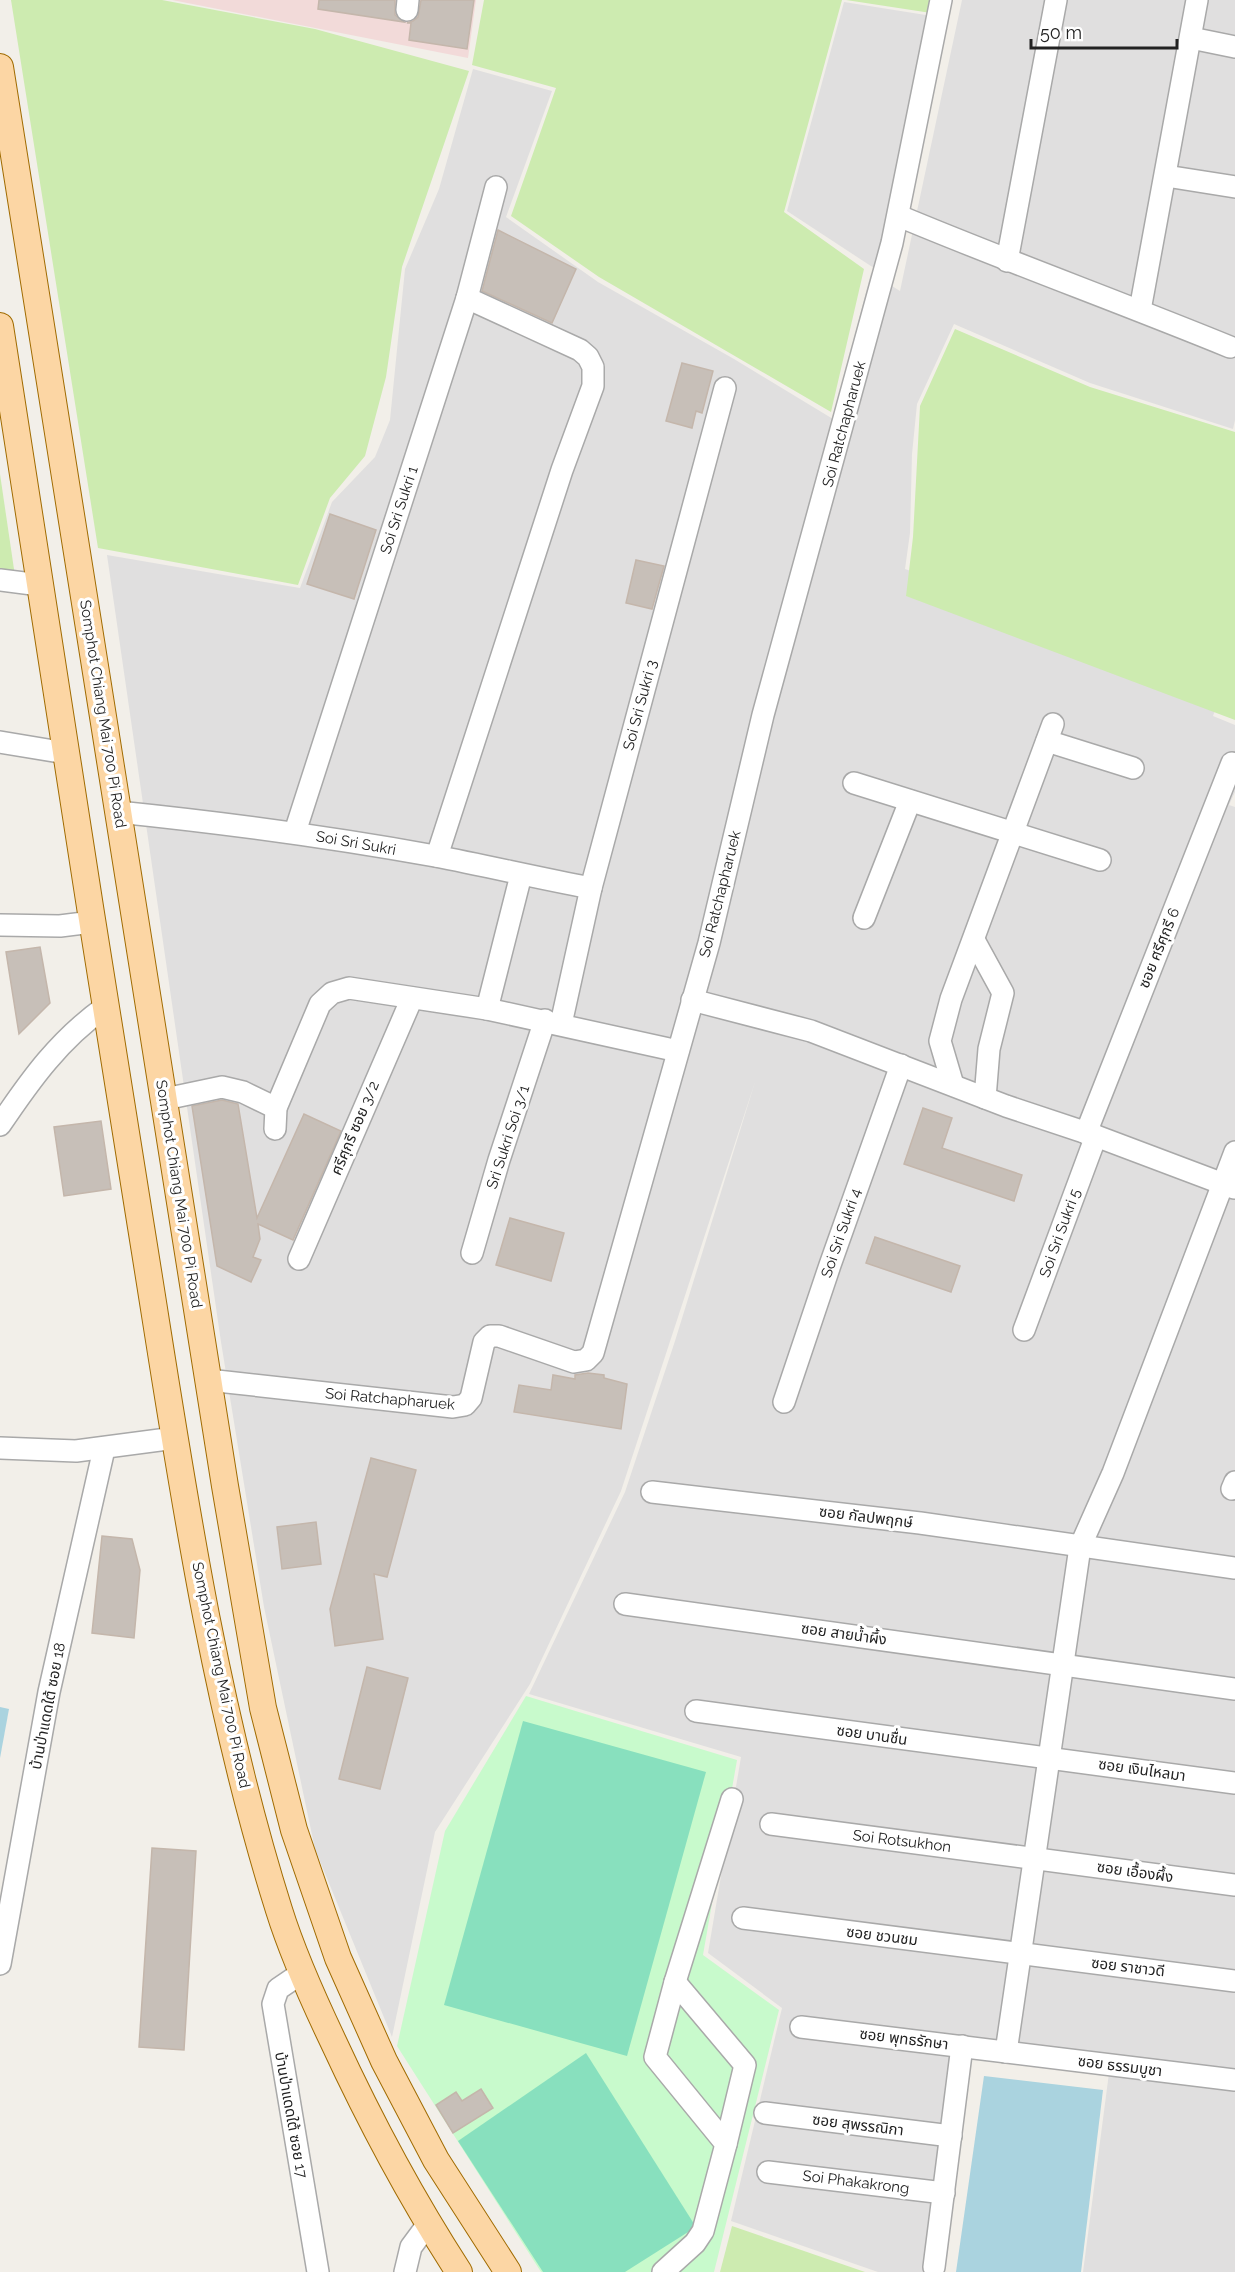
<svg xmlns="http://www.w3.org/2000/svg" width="1235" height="2272" font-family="Raleway,'Noto Sans Thai',sans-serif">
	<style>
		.residential { fill: #e0dfdf }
		.commercial { fill: #f2dad9 }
		.grass { fill: #cdebb0 }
		.park { fill: #c8facc }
		.pitch { fill: #88e0be }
		.water { fill: #aad3df }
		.building { fill: #c7bfb8; stroke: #c4b6ab; stroke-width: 1.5 }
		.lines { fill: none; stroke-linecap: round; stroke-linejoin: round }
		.minor-casing { stroke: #a9a9a9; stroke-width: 24 }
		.major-casing { stroke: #a06b00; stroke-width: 28 }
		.minor { stroke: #fff; stroke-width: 21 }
		.major { stroke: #fcd6a4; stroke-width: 26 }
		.labels { text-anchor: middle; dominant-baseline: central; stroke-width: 6; stroke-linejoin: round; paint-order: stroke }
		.street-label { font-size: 15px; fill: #222; stroke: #fff }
	</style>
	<rect width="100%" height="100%" fill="#f2efe9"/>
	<g class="residential">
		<polygon points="962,0 1235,0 1235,420 1233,429 1090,383 954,324 917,404 912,454 910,533 905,569 1227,676 1213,716 1235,725 1235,792 1229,805 1235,807 1235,2272 1083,2272 1109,2073 970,2056 941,2272 878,2272 731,2221 782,2008 708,1953 741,1757 529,1694 625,1492 675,1341 755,1082 621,1491 530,1684 435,1832 392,2037 315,1849 264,1607 221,1342 107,555 300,588 332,502 375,457 390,420 405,269 439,189 473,69 552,91 506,217 598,282 734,359 833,419 871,273 900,291"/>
		<polygon points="844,2 932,16 877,270 787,211"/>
	</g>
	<polygon class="commercial" points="172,0 476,0 468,58"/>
	<g class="grass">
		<polygon points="11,0 162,0 315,29 469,71 402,267 386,377 365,456 330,498 298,585 98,548"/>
		<polygon points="484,0 842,0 784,212 864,269 831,412 599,277 511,216 556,88 472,65"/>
		<polygon points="846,0 933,0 931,13"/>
		<polygon points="955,329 1090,387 1235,432 1235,720 906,596 913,537 920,406"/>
		<polygon points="0,474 15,576 0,574"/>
		<polygon points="732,2226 865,2272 720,2272"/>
	</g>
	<polygon class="park" points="526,1696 737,1760 703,1955 779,2010 714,2272 541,2272 397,2046 445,1831"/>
	<g class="pitch">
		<polygon points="523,1721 706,1772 627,2056 444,2005"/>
		<polygon points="586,2053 696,2227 625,2272 543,2272 458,2141"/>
	</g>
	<g class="water">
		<polygon points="0,1707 9,1709 0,1758"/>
		<polygon points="984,2076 1103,2090 1081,2272 956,2272"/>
	</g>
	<g class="building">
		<polygon points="319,0 395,0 395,15 404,22 318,9"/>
		<polygon points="421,0 474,0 467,49 409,40 411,23 407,23 413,21 418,17"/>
		<polygon points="498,230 576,269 552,323 482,291"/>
		<polygon points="682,363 713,371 702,413 696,411 692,428 666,421"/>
		<polygon points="330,514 376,530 354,599 307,584"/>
		<polygon points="636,560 664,566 652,609 626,603"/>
		<polygon points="40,947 50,1003 19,1034 6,952"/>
		<polygon points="222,1100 238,1104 257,1218 304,1114 341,1131 293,1240 258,1224 260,1239 253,1257 261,1260 251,1282 217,1266 192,1106"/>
		<polygon points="923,1108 952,1118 942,1148 1022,1175 1014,1201 904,1164"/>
		<polygon points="101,1121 111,1189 64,1196 54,1127"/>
		<polygon points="510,1218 564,1233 551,1281 496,1265"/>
		<polygon points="875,1237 960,1266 951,1292 866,1263"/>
		<polygon points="588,1373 604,1375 604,1378 627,1384 621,1429 514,1412 519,1385 551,1390 553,1375 575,1379 575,1375"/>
		<polygon points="371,1458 416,1470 387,1577 374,1574 383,1639 335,1646 330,1609"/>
		<polygon points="316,1522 321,1564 282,1569 277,1527"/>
		<polygon points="102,1536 132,1539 140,1570 134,1638 92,1633"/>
		<polygon points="367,1667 408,1678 380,1789 339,1779"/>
		<polygon points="152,1848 196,1851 184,2050 139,2047"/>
		<polygon points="481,2089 493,2108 453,2133 436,2105 456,2092 462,2101"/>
	</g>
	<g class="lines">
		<defs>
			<g id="minor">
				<polyline points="407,10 408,0"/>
				<polyline points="1191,38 1235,47"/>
				<polyline points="1166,176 1235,187"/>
				<path d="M899,216C1009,262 1120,302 1230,347"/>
				<polyline points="1007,261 1056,0"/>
				<polyline points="1140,310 1197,0"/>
				<polyline points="0,580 40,585"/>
				<polyline points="1047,741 1133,768"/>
				<polyline points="0,742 66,753"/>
				<polyline points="854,783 1100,860"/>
				<path d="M118,812C225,823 330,837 435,856C487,866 538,878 591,888"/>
				<polyline points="295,832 467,298 496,187"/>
				<polyline points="437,856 562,470 593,386 593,367 588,357 580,350 467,298"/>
				<polyline points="864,918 910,801"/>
				<polyline points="0,925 60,926 92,922"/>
				<polyline points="974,940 1003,993 989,1049 985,1098"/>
				<polyline points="692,1000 811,1031 1006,1106 1096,1136 1234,1188"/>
				<polyline points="487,1009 521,875"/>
				<polyline points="561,1024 591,888 725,388"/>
				<polyline points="953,1085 940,1041 951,999 1053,724"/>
				<polyline points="165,1099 222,1087 243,1092 276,1108"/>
				<path d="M0,1125C31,1079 59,1040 105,1007"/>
				<polyline points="275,1129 276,1108 320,1004 332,993 349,988 487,1009 678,1051"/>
				<polyline points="1086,1133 1232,763"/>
				<polyline points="472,1253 499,1160 545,1020"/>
				<polyline points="299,1259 412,998"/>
				<polyline points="1024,1330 1096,1136"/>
				<polyline points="208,1380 453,1407 465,1405 471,1398 484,1342 490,1336 499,1336 574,1362 586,1360 593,1353 709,943 763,715 892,243 941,0"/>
				<polyline points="784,1402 830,1265 901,1065"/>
				<polyline points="0,1448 76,1451 175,1438"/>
				<polyline points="1232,1489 1235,1482"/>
				<polyline points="652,1492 920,1523 1235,1568"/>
				<polyline points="625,1604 1235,1689"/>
				<polyline points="696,1711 1235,1783"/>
				<polyline points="771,1824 1235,1885"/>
				<polyline points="743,1918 1235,1981"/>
				<polyline points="0,1964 49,1692 104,1449"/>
				<polyline points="303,1972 278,1989 273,2004 318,2272"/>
				<polyline points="675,1982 745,2065 726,2144"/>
				<polyline points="801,2027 1235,2080"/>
				<polyline points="1006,2052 1080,1547 1113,1473 1235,1152"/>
				<polyline points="765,2113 951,2136"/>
				<polyline points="768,2172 944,2193"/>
				<polyline points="934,2267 962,2046"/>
				<polyline points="405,2272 411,2247 428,2224"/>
				<polyline points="663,2272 695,2243 703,2231 726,2144 655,2057 675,1982 732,1799"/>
			</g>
			<g id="major">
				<polyline points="0,67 225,1486 263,1708 294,1830 338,1958 384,2061 436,2160 508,2272"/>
				<path d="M0,326C47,626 92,927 141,1227C178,1456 209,1688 279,1910C293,1955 313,1999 333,2041C370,2121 411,2198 459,2272"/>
			</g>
		</defs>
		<use href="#minor" class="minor-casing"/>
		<use href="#major" class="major-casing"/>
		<use href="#minor" class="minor"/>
		<use href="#major" class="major"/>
	</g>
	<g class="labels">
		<g class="street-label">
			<text transform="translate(844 424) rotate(-75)">Soi Ratchapharuek</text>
			<text transform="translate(399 510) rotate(-72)">Soi Sri Sukri 1</text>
			<text transform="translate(640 705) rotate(-75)">Soi Sri Sukri 3</text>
			<text transform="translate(103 714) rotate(81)">Somphot Chiang Mai 700 Pi Road</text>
			<text transform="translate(356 843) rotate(10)">Soi Sri Sukri</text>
			<text transform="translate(720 894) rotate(-76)">Soi Ratchapharuek</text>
			<text transform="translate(1159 948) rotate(-68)">ซอย ศรีศุกรี 6</text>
			<text transform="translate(355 1128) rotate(-67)">ศรีศุกรี ซอย 3/2</text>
			<text transform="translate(508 1137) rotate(-72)">Sri Sukri Soi 3/1</text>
			<text transform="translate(179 1194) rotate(81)">Somphot Chiang Mai 700 Pi Road</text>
			<text transform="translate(841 1233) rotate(-71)">Soi Sri Sukri 4</text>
			<text transform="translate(1060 1233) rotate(-70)">Soi Sri Sukri 5</text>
			<text transform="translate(390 1399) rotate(5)">Soi Ratchapharuek</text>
			<text transform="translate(866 1517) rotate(7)">ซอย กัลปพฤกษ์</text>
			<text transform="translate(844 1634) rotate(8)">ซอย สายน้ำผึ้ง</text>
			<text transform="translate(221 1675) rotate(78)">Somphot Chiang Mai 700 Pi Road</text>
			<text transform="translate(48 1706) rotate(-79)">บ้านป่าแดดใต้ ซอย 18</text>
			<text transform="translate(872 1735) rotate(8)">ซอย บานชื่น</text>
			<text transform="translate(1142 1770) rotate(8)">ซอย เงินไหลมา</text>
			<text transform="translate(902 1841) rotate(7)">Soi Rotsukhon</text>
			<text transform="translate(1135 1872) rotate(8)">ซอย เอื้องผึ้ง</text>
			<text transform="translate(882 1936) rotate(7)">ซอย ชวนชม</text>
			<text transform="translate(1128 1967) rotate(7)">ซอย ราชาวดี</text>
			<text transform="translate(904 2039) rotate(7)">ซอย พุทธรักษา</text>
			<text transform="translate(1120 2066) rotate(7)">ซอย ธรรมบูชา</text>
			<text transform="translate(291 2115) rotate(80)">บ้านป่าแดดใต้ ซอย 17</text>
			<text transform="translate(858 2125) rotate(7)">ซอย สุพรรณิกา</text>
			<text transform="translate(856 2182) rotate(7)">Soi Phakakrong</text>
		</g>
	</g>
	<path d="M1031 39v9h146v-9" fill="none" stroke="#222222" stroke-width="3"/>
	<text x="1040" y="39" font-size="18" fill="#222222" stroke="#ffffff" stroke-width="4.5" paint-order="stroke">50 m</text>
</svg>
